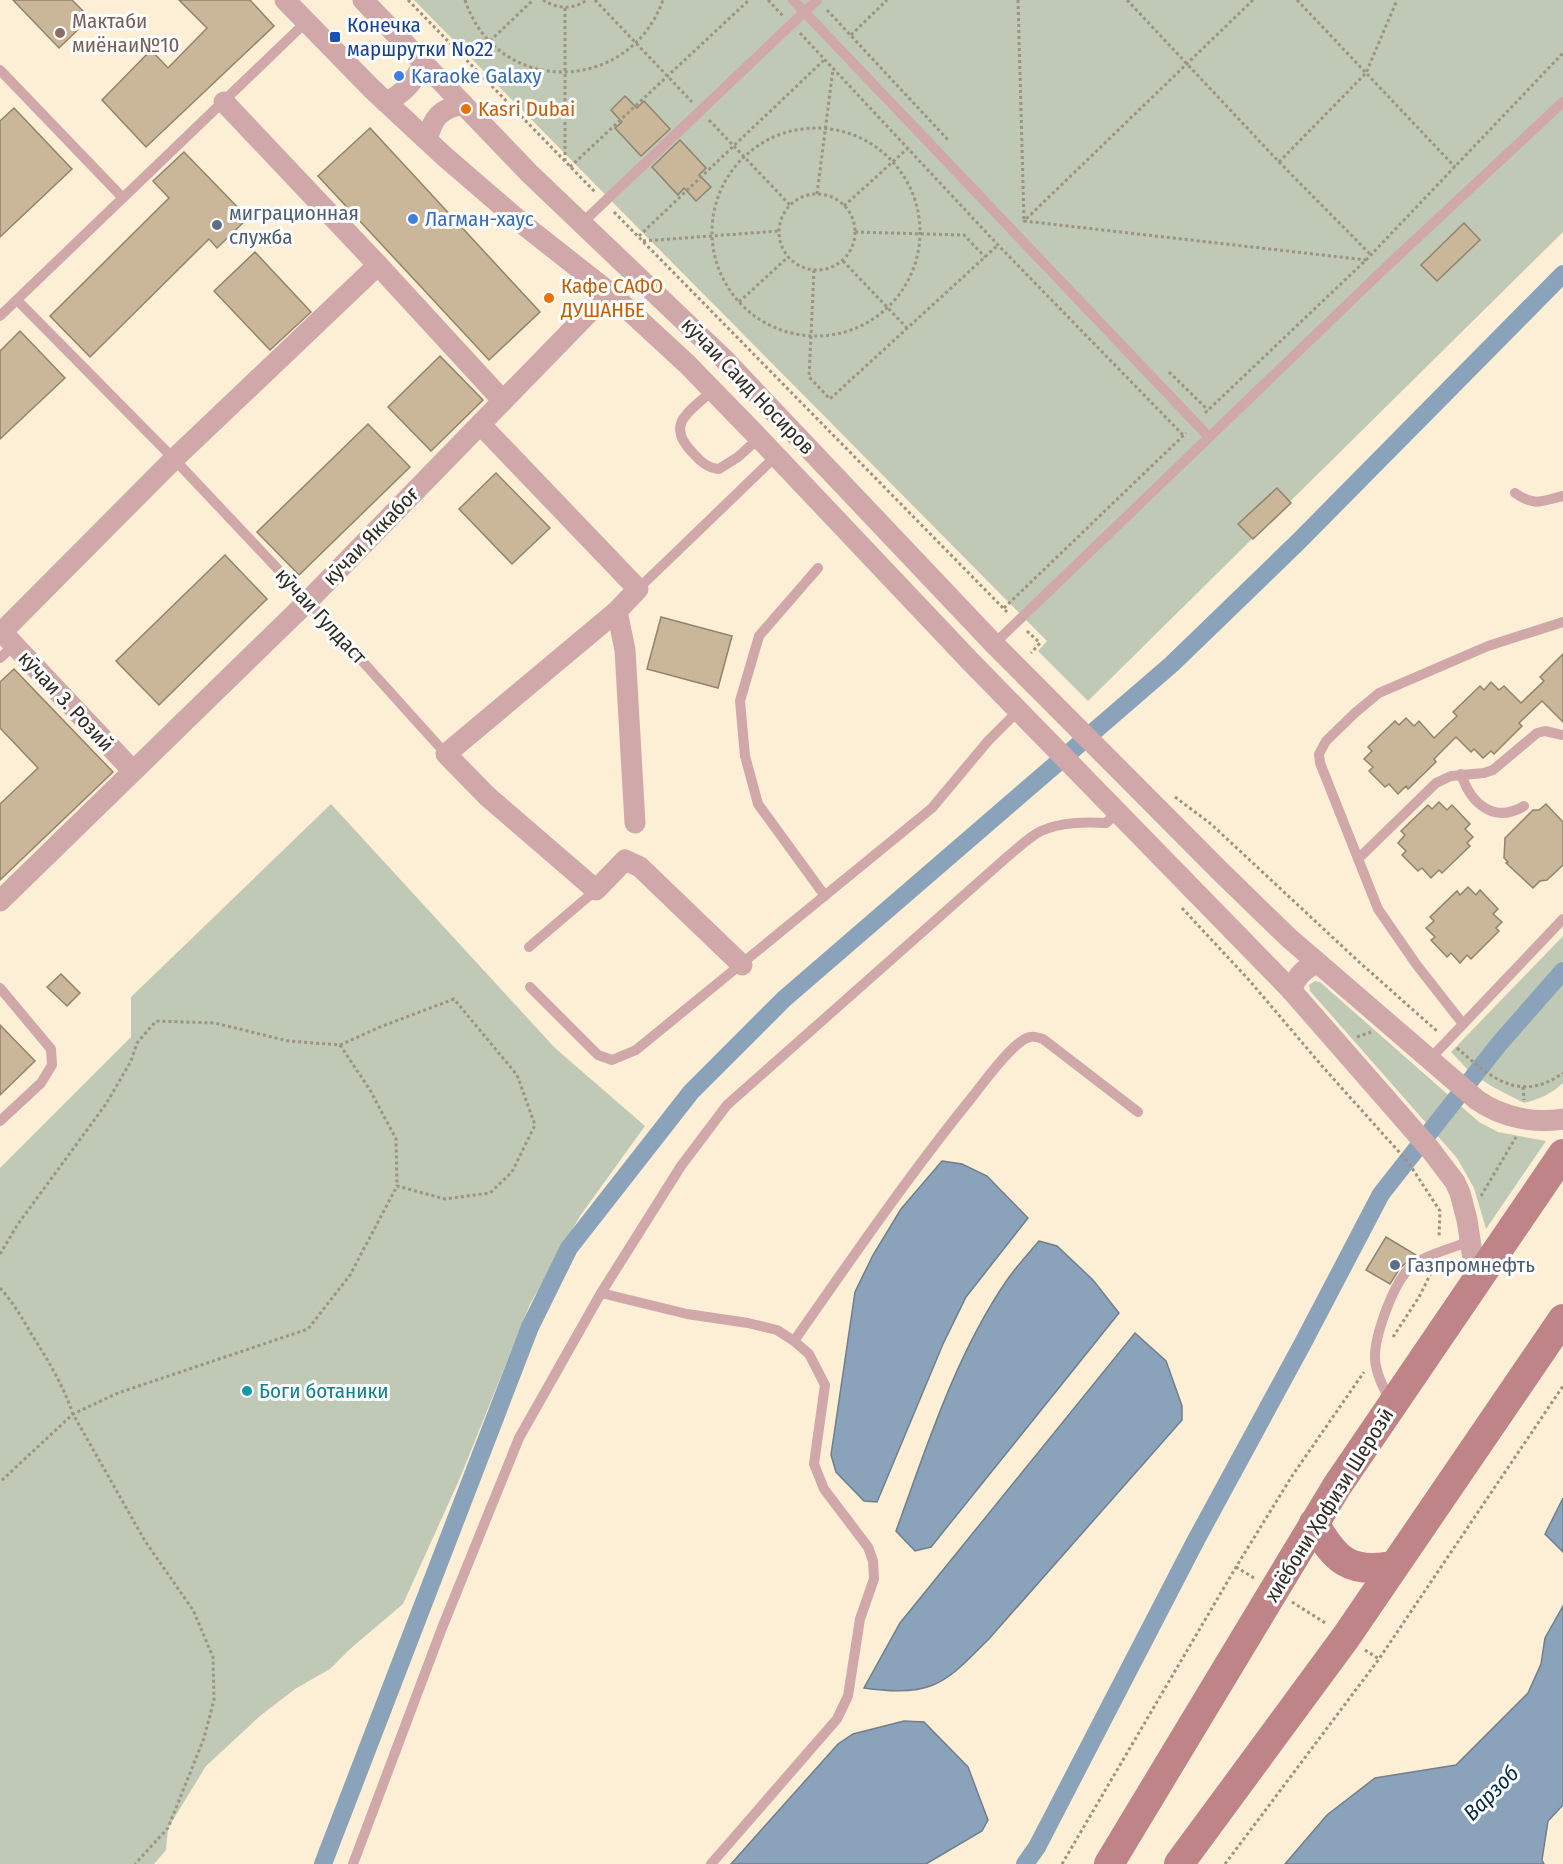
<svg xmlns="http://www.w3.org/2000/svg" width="1563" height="1864" font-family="'Fira Sans Condensed',sans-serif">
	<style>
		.green { fill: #bfc9b5 }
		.water { fill: #8aa3ba; stroke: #6f7f8d; stroke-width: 1.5 }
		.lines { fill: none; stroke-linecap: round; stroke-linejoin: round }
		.canal { stroke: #8aa3ba; stroke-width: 18 }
		.building { fill: #cab79a; stroke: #92836d; stroke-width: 1.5 }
		.path { stroke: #9d9381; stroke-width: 3; stroke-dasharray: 3 3; stroke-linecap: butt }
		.lane { stroke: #d0a8aa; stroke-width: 10 }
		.street { stroke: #d0a8aa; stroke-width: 21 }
		.secondary { stroke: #be8488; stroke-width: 30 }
		.education-dot { fill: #8d6e63; stroke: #fefefe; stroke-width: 2 }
		.transit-dot { fill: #1a4fb4; stroke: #fefefe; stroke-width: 2 }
		.shop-dot { fill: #3f7fe0; stroke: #fefefe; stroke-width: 2 }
		.food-dot { fill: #e8710a; stroke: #fefefe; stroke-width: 2 }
		.service-dot { fill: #5c6f8a; stroke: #fefefe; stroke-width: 2 }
		.culture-dot { fill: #0f9aa8; stroke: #fefefe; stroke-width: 2 }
		.labels { text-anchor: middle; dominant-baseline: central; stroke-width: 6; stroke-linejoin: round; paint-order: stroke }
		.education-label { font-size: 21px; fill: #785e54; stroke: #fefefe; text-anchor: start }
		.transit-label { font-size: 21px; fill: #164399; stroke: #fefefe; text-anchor: start }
		.shop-label { font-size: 21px; fill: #366cbe; stroke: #fefefe; text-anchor: start }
		.food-label { font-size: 21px; fill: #c56008; stroke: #fefefe; text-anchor: start }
		.service-label { font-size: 21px; fill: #4e5e75; stroke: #fefefe; text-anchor: start }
		.street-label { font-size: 21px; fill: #312c23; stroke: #fefefe }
		.culture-label { font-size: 21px; fill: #0d838f; stroke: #fefefe; text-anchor: start }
		.water-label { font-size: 22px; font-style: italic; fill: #002b4b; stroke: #fefefe }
	</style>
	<rect width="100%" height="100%" fill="#fdefd5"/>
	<g class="green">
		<polygon points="414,0 1563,0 1563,232 1088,701 1038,651 1047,641 643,233"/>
		<polygon points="331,804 555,1048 645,1126 580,1216 530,1304 460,1478 403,1604 350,1649 330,1669 295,1689 260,1716 206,1766 168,1828 166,1850 154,1864 0,1864 0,1168 131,1037 131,997"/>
		<path d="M1563,936V1083C1551,1094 1540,1099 1524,1103L1493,1087L1471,1073L1451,1052Z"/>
		<polygon points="1315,981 1320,982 1479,1122 1498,1132 1546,1141 1486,1229 1474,1188 1457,1158 1310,991 1309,985"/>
	</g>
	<g class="water">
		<polygon points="942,1161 962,1164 987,1176 1028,1218 966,1297 943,1344 877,1502 864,1501 836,1472 831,1455 855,1292 873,1255 901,1209"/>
		<path d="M1039,1241L1057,1246L1093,1280L1119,1313L931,1547L915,1551L896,1531C927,1446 955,1356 1007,1280C1016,1267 1028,1254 1039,1241Z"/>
		<path d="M1135,1333L1166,1361L1182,1406V1420L988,1640C971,1656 955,1676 933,1685C914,1693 884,1691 864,1688L900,1623Z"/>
		<polygon points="1563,1498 1563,1552 1545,1534"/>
		<polygon points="1563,1606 1563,1805 1548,1821 1542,1860 1544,1864 1285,1864 1327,1815 1375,1778 1456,1765 1528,1693 1541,1664 1545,1638"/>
		<polygon points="904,1721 924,1722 968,1767 988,1820 982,1831 926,1864 731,1864 838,1744 853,1734"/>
	</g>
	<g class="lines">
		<g class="canal">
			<polyline points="323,1864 530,1327 569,1248 691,1092 784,999 1172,664 1298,542 1563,274"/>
			<polyline points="1025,1864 1037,1847 1196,1540 1303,1343 1381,1194 1499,1044 1563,971"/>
		</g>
	</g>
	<g class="building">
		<polygon points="13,0 72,0 90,18 59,48"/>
		<polygon points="179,0 250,0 274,26 146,147 102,100 151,50 168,68 207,28"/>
		<polygon points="625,96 637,108 644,101 670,129 641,156 615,128 622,122 611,110"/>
		<polygon points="14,108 72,169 0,237 0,121"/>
		<polygon points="370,128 540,312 489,360 318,176"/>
		<polygon points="680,140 706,168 699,175 711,187 696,201 684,188 678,195 652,167"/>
		<polygon points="184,152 248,218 217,248 209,239 90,357 50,316 169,198 153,181"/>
		<polygon points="1464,223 1480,240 1437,281 1421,265"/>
		<polygon points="255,252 311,312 270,350 214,291"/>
		<polygon points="20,331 65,378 0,439 0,351"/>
		<polygon points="440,356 483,400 431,451 388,407"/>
		<polygon points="368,424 410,467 299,575 257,532"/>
		<polygon points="496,473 550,528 512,564 459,509"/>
		<polygon points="1277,488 1291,503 1253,539 1238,524"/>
		<polygon points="225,555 267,599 159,705 116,661"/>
		<polygon points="661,617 732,636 718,688 647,669"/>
		<polygon points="1563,654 1563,722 1542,701 1519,723 1522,726 1494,754 1491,751 1483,758 1474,749 1471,752 1456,737 1434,759 1436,762 1408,789 1406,786 1398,794 1389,784 1385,787 1369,771 1373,767 1364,759 1372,751 1368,747 1395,721 1399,725 1406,718 1414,726 1419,721 1434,738 1457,716 1453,712 1480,686 1484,690 1491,682 1499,690 1504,686 1521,703 1544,681 1540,677"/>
		<polygon points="14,669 113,772 0,880 0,804 38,768 0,728 0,682"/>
		<polygon points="1439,802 1447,810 1452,805 1470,824 1465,829 1473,837 1467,843 1470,846 1442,873 1439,870 1431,878 1422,868 1418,871 1402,855 1406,851 1398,843 1405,835 1401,831 1428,805 1432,809"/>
		<polygon points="1546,804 1563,822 1563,865 1547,880 1540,881 1533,888 1506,863 1508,862 1504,858 1505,838 1533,810 1539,810"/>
		<polygon points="1468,887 1476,895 1480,890 1498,909 1493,914 1502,922 1496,928 1499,931 1471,959 1467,955 1460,963 1451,953 1447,957 1431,940 1435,937 1426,928 1434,921 1430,917 1457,891 1460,895"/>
		<polygon points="61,974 80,993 67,1006 47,987"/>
		<polygon points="0,1025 35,1061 0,1095"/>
		<polygon points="1386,1237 1416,1255 1400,1268 1390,1284 1366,1270"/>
	</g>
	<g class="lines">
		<g class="path">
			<polyline points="408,0 595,192"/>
			<path d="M465,0C497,97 629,95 663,0"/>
			<path d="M543,0C557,9 573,10 587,0"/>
			<polyline points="595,0 692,102"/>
			<polyline points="768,0 783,16"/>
			<polyline points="1018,0 1024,221"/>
			<polyline points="1127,0 1279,162 1371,255"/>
			<polyline points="1253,0 1024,221 1366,260"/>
			<polyline points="1297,0 1455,167"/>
			<polyline points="565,8 565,161"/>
			<polyline points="827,10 949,141"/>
			<polyline points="800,33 998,245 1184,436"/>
			<polyline points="851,35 887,0"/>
			<polyline points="490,41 533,0"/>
			<polyline points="709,120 790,205"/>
			<circle cx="816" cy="232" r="104"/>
			<polyline points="1279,162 1366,73 1397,0"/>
			<polyline points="570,167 749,0"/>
			<polyline points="817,194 833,69"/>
			<circle cx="817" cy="232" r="38"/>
			<polyline points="844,206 908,148"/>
			<polyline points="614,212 1007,612"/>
			<polyline points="855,232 964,235 985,257"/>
			<polyline points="639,236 824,60"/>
			<polyline points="643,241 779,231"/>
			<polyline points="843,261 907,328"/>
			<polyline points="814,270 809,377 830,399 998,245"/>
			<polyline points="739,302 788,257"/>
			<polyline points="1169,372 1208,410"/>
			<polyline points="1205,413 1366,260 1563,53"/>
			<polyline points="1004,608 1186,433"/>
			<polyline points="1027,631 1040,643 1031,653"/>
			<polyline points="1175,797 1211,824 1358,961 1438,1032"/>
			<polyline points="1182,908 1249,980 1322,1066 1408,1162 1440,1211 1439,1238"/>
			<polyline points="1357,1037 1371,1032"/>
			<polyline points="340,1045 370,1090 396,1139 397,1186"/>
			<path d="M1457,1048C1490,1077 1520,1104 1563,1073"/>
			<polyline points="1523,1087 1524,1100"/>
			<polyline points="1481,1196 1516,1137"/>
			<polyline points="0,1254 18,1224 106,1104 131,1061 137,1043 156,1021 215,1023 288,1041 340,1045 380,1027 454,999 517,1075 535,1125 512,1172 490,1193 445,1199 397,1186 350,1275 308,1329 118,1393 73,1414 0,1482"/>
			<path d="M0,1288C13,1302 22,1318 32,1335C48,1360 63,1385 73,1414L145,1541L193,1610L213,1657L214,1700L204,1738L168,1828L135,1864"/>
			<polyline points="1393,1337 1419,1297 1432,1271"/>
			<polyline points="1236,1567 1254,1578"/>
			<polyline points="1292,1602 1327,1624"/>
			<polyline points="1365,1650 1379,1659"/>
			<polyline points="1062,1864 1236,1567 1292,1476 1364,1372"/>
			<polyline points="1225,1864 1379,1659 1563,1386"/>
		</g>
		<g class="lane">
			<polyline points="793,0 1209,437"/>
			<polyline points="0,70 123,198"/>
			<polyline points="581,224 817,0"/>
			<polyline points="17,300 174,459 308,601 446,754"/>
			<polyline points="0,316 306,22"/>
			<path d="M713,390C691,411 664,423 692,452C700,461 707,468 719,469L738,457L759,438"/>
			<path d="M1515,493C1535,507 1541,501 1563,496"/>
			<polyline points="818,568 759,636 740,701 745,756 758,804 825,896"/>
			<polyline points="638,589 776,456"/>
			<polyline points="994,644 1384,269 1563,102"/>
			<polyline points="0,658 14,645"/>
			<path d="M1461,774C1471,804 1494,824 1524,806"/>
			<polyline points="1358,859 1436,783 1451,776 1484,773 1493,770 1537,733 1545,731 1563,735"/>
			<polyline points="529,947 596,890"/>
			<polyline points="530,987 598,1055 612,1060 636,1050 932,808 988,741 1018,711"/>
			<polyline points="0,988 51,1049 52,1065 41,1083 0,1121"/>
			<polyline points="1463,1024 1416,964 1378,909 1320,763 1319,754 1326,741 1356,712 1379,693 1488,646 1563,622"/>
			<polyline points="1429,1060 1563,919"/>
			<polyline points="601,1293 687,1314 748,1323 777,1330 794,1341 809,1354 825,1385 814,1464 824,1489 868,1547 873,1561 874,1579 860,1619 848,1696 837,1719 711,1864"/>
			<path d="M794,1341C852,1258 909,1175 973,1096C984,1082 1014,1040 1030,1037C1033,1036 1040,1038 1043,1039L1138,1112"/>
			<path d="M1391,1402C1384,1389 1376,1374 1375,1359C1374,1337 1394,1280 1412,1266C1428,1254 1452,1248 1471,1241"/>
			<path d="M353,1864L442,1628L519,1438L601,1293L681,1166L727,1105L1007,857C1017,849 1029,837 1041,831C1061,822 1084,822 1106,823L1118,812"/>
		</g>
		<g class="street">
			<polyline points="285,0 372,89 444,156 524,225 609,292 687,364 759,438 970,661 1291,990 1430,1149 1455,1182 1460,1193 1467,1220 1473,1259 1474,1286"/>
			<path d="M363,0L529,173L723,358L994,644L1223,874L1289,938L1477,1100C1502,1117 1533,1124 1563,1119"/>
			<polyline points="224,102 378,265 503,401"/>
			<path d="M386,102C404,94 414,80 424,64"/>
			<path d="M427,140C433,117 440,109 463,104"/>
			<polyline points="480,424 638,589 617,611 446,754 487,796 596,890 625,860 640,867 742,965"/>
			<polyline points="617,611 625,650 635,823"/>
			<polyline points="0,630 133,771"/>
			<polyline points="2,632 174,459 378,265"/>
			<polyline points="0,901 308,601 609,292"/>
			<path d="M1291,990C1297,976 1304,968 1318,963"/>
		</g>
		<g class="secondary">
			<path d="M1314,1523C1335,1560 1349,1574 1393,1566"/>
			<polyline points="1109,1864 1337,1486 1563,1154"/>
			<polyline points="1179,1864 1346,1637 1563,1319"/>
		</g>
	</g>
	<circle class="education-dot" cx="60" cy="33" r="6"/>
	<rect class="transit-dot" x="329" y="31" width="12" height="12" rx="3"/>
	<g class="shop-dot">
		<circle cx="399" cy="76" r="6"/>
		<circle cx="413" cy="219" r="6"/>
	</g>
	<g class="food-dot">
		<circle cx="466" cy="109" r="6"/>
		<circle cx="549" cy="298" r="6"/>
	</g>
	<g class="service-dot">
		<circle cx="217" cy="225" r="6"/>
		<circle cx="1395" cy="1265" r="6"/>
	</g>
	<circle class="culture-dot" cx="247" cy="1391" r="6"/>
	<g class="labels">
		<g class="education-label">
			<text x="72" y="21">Мактаби<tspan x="72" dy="24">миёнаи№10</tspan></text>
		</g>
		<g class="transit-label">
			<text x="347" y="25">Конечка<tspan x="347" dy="24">маршрутки No22</tspan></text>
		</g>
		<g class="shop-label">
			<text x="411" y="76">Karaoke Galaxy</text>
			<text x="425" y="219">Лагман-хаус</text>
		</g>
		<g class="food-label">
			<text x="478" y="109">Kasri Dubai</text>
			<text x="561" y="286">Кафе САФО<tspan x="561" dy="24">ДУШАНБЕ</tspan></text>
		</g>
		<g class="service-label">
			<text x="229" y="213">миграционная<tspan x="229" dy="24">служба</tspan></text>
			<text x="1407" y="1265">Газпромнефть</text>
		</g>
		<g class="street-label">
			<text transform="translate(748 386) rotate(46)">кӯчаи Саид Носиров</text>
			<text transform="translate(371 536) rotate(-46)">кӯчаи Яккабоғ</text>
			<text transform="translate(321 616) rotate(47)">кӯчаи Гулдаст</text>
			<text transform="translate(66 701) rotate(47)">кӯчаи З. Розий</text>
			<text transform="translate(1329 1505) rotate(-58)">хиёбони Ҳофизи Шерозӣ</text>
		</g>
		<g class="culture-label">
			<text x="259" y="1391">Боги ботаники</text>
		</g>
		<g class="water-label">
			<text transform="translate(1491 1793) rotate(-45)">Варзоб</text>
		</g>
	</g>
</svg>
